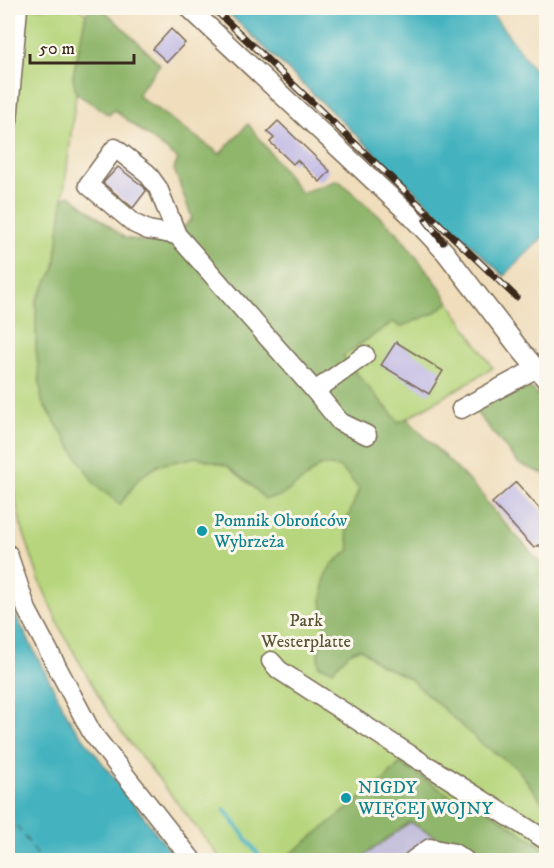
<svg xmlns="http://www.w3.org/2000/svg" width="554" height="868" font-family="'IM FELL DW Pica',serif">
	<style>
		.industrial { fill: #c4c0db }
		.green { fill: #b6d57c; stroke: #78804d; stroke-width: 1.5 }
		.forest { fill: #90b66c; stroke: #667045; stroke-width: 1.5 }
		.water { fill: #44b3bf; stroke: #406e6e; stroke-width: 1.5 }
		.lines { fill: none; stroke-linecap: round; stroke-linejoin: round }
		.stream { stroke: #44b3bf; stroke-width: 4.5 }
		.ferry { stroke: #3e5a56; stroke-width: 1.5; stroke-dasharray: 8 6; stroke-linecap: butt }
		.building { fill: #beb7e5 }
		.minor-casing { stroke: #7a6955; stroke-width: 21 }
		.minor { stroke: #fff; stroke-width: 18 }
		.rail-casing { stroke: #3b2a1e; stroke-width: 7 }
		.rail { stroke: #fbf7ec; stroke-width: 4.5; stroke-dasharray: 14; stroke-linecap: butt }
		.culture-dot { fill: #0f9aa8; stroke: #fbf7ec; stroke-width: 2 }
		.labels { text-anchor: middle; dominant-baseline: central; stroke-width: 6; stroke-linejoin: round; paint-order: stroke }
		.culture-label { font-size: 18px; fill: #0d838f; stroke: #fbf7ec; text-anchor: start }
		.park-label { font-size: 18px; fill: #5a5536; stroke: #fbf7ec }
	</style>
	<rect width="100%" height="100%" fill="#fbf7ec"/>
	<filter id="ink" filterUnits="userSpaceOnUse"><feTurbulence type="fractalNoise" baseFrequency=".0167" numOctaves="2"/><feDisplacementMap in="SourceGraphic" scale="12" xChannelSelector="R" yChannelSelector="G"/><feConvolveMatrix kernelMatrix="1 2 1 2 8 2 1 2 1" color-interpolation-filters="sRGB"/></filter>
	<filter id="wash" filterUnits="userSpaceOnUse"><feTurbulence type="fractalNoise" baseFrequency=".008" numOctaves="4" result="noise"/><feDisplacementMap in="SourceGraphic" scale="24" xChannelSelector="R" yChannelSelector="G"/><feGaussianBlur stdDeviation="1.35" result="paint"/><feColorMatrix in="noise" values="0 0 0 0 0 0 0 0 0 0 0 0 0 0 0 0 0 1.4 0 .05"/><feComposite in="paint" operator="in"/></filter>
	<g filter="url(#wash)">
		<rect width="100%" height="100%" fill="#efddbb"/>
		<polygon class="industrial" points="410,822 476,860 358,860"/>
		<polygon class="green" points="23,8 79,8 86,14 73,76 76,93 55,268 393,322 434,313 449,302 493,368 399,423 546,590 546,860 476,860 410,822 358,860 222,860 113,721 60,628 39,579 21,525 8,468 8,182"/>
		<g class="forest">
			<polygon points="90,8 102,8 160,64 137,95 220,154 248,124 301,193 338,180 396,231 439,286 449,302 434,313 400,327 393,322 343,356 350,366 399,422 408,418 411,423 484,496 485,501 546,569 546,807 517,768 482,744 409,678 379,664 360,648 348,654 333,670 319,666 318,653 325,631 322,601 325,576 332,564 350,550 345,525 359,489 347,474 338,467 321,465 302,481 281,496 265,499 251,485 227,466 197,457 159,465 140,477 120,505 94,483 42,402 36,349 36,301 55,268 63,198 70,195 125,238 168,245 192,218 174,169 178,159 114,110 109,115 76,93 73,76 86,14"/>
			<polygon points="520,386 532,389 546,402 546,475 519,464 475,411"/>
			<polygon points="400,763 461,803 469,798 546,849 546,860 476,860 410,822 358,860 283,860 385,779"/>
		</g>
		<g class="water">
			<polygon points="223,8 488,8 546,86 546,234 504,276"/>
			<polygon points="8,592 18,620 71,722 177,860 8,860"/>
		</g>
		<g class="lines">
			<polyline class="stream" points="225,810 262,860"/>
			<polyline class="ferry" points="8,814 41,860"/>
		</g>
		<g id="blocks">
			<g class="building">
				<polygon points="171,29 185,43 167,62 153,49"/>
				<polygon points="278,121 330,171 320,182 297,160 293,164 270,142 274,138 267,132"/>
				<polygon points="118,167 144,187 146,191 133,208 103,183"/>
				<polygon points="396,342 443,371 429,394 381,365"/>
				<polygon points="516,482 546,516 546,553 539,545 534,548 492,503"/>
			</g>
		</g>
	</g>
	<g filter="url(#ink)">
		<use href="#blocks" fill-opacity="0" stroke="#7a6955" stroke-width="1.5"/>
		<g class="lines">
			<defs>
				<g id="minor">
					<polyline points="189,8 409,214 445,252 519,348 546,380"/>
					<polyline points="8,121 18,8"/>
					<polyline points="177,235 148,230 135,224 88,185 115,148 147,173 158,188 177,235 315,391"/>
					<polyline points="365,355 315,391 340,422 367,435"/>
					<polyline points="461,409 537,368"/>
					<polyline points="8,554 27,610 92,733 192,860"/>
					<polyline points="271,661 279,670 420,761"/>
					<polyline points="430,767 546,840"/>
					<polyline points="413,860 430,848 454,853 465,860"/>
				</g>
			</defs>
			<use href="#minor" class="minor-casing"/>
			<use href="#minor" class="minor"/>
			<defs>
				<g id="rail">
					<polyline points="213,8 516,297"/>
					<polyline points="426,220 443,242"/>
				</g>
			</defs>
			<use href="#rail" class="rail-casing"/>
			<use href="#rail" class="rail"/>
		</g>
	</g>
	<g class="culture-dot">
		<circle cx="202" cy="531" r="6"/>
		<circle cx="346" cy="798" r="6"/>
	</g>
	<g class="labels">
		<g class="culture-label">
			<text x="214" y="521">Pomnik Obrońców<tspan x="214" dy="21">Wybrzeża</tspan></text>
			<text x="358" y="788">NIGDY<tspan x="358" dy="21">WIĘCEJ WOJNY</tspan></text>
		</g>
		<g class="park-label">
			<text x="306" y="621">Park<tspan x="306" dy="21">Westerplatte</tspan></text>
		</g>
	</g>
	<rect width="554" height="868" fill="none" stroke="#fbf7ec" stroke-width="30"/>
	<path d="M30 54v9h104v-9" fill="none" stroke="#3b2a1e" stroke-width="3"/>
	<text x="39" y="54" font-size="18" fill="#3b2a1e" stroke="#fbf7ec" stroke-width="4.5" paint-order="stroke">50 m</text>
</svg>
